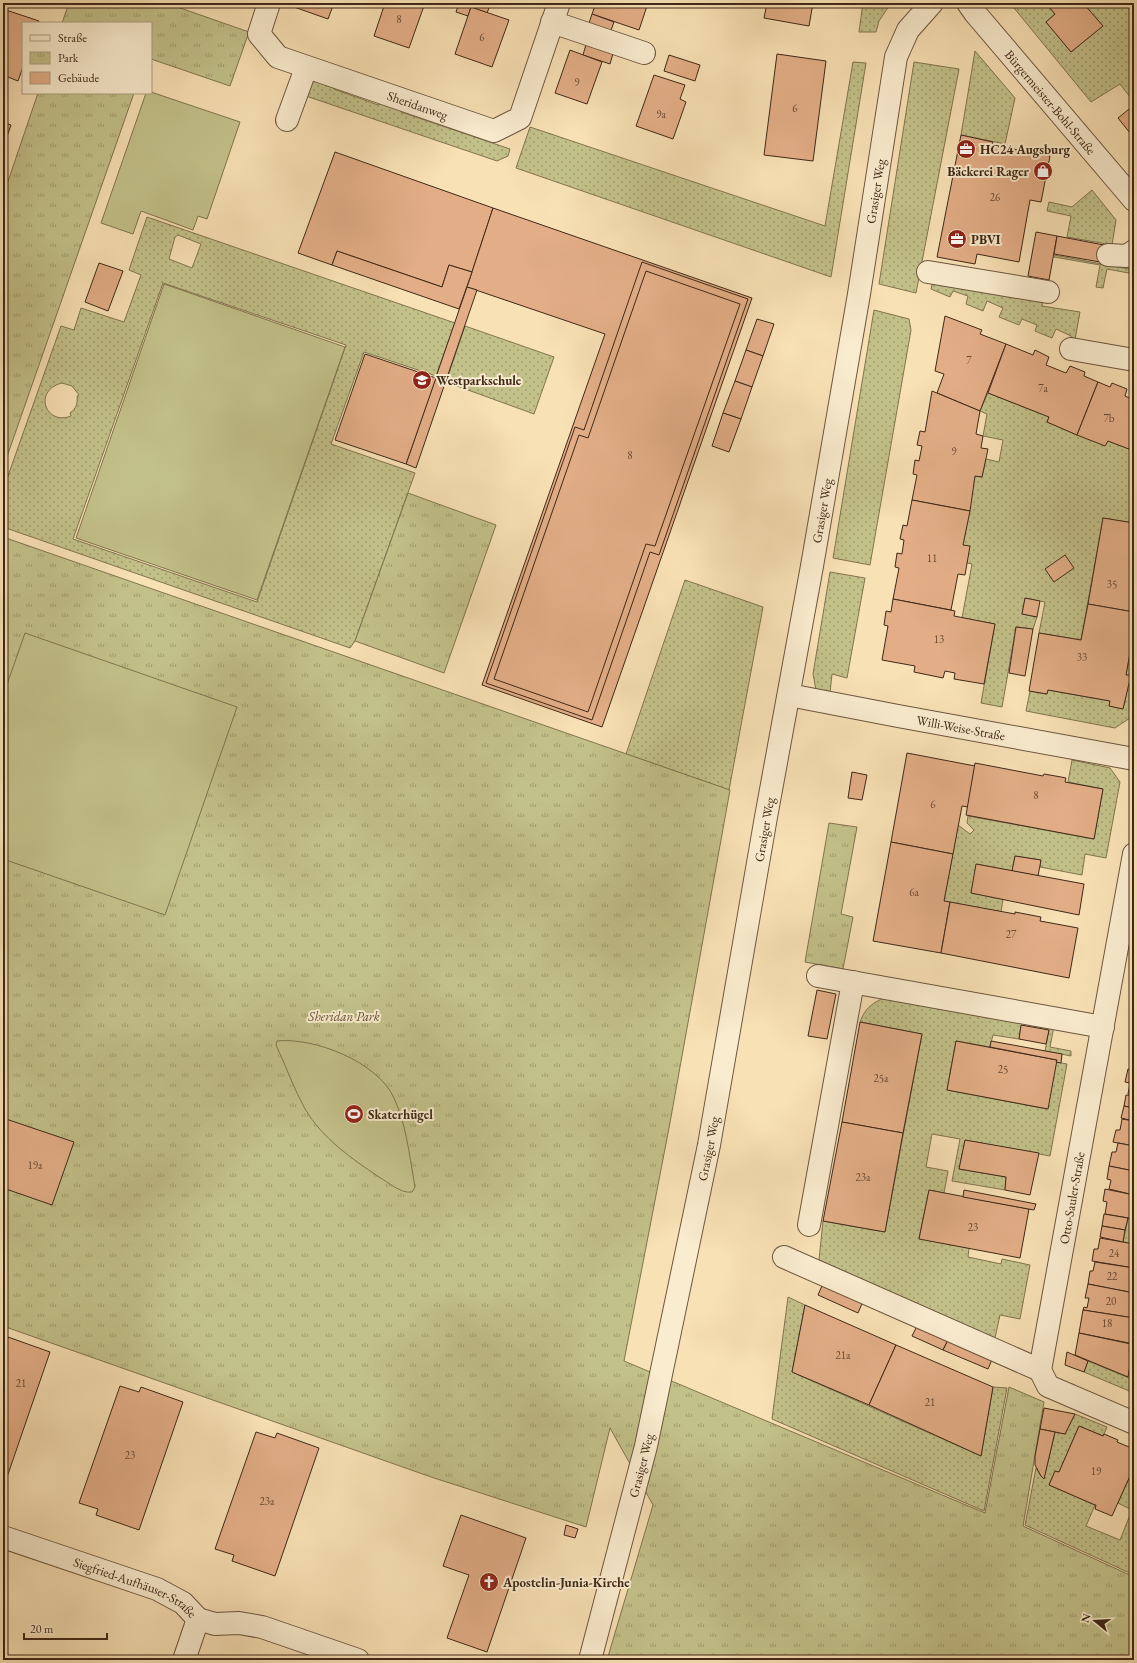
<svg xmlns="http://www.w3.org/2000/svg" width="1137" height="1663" font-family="'EB Garamond',serif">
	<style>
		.grass { fill: url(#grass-dots); stroke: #817450; fill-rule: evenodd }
		.park { fill: url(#park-tufts); stroke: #817450 }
		.pitch { fill: #c3c18a; stroke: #817450 }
		.building { fill: #e3ae87; stroke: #3f2817; fill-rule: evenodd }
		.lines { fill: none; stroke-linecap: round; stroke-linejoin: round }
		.minor-casing { stroke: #6d563e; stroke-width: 24 }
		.minor { stroke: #faeccf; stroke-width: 22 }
		.labels { text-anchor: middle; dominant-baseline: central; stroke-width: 4; stroke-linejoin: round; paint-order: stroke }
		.number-label { font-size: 11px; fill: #684a33 }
		.street-label { font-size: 13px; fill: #3f2817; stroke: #faeccf }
		.poi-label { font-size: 13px; font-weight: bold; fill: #3f2817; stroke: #faeccf; text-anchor: start }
		.park-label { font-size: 13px; font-style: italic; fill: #604e34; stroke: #faeccf }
	</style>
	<defs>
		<pattern id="grass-dots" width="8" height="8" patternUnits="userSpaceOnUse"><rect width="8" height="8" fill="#c3c18a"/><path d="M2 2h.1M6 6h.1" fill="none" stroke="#a09d70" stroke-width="1.8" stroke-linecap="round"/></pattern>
		<pattern id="park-tufts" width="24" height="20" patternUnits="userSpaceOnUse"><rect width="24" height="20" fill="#c3c18a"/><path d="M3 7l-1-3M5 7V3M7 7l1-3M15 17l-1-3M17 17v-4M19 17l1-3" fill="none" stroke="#a09d70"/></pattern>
	</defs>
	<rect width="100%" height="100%" fill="#f8e1b5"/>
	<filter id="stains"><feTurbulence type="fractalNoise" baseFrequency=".005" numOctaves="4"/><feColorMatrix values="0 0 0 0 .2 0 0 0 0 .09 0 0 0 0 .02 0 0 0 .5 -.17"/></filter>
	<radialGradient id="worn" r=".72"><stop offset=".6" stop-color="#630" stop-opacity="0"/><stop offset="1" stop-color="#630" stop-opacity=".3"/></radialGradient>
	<g class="grass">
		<polygon points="863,3 891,3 879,21 876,32 859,32"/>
		<polygon points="1020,3 1032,3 1036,8 1042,3 1046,3 1055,14 1046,22 1071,52 1103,26 1083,3 1134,3 1134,102 1120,84 1091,102 1014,8"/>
		<polygon points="975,51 1015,98 1005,144 961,135"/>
		<polygon points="853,62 866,63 831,277 516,168 530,127 825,226"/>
		<polygon points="914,62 959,69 916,293 879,284"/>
		<polygon points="321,75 329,78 334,89 378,105 388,98 397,101 401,112 510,149 508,156 497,161 306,96 311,81"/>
		<polygon points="1092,190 1116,220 1112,245 1067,237 1071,216 1047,211 1049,202 1072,207"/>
		<path d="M147,217L455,323L436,376L364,352L331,444L415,473L355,641L350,648L3,527V490L61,326L74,330L81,308L124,322L141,275L129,270ZM178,235L201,244L192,268L169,259L175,237ZM163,283L346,345L257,602L73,539ZM62,383L72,386L79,395L77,396C78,403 76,409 70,413L71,416C45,426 33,390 62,383Z"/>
		<polygon points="1054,255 1134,270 1134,274 1107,269 1103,288 1096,287 1100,265 1054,257"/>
		<polygon points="933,280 1043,300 1042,306 1080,312 1074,345 1071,346 1071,336 1056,329 1052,338 1035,331 1037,325 1022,319 1019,325 999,317 1003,308 987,301 983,311 966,304 968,296 953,291 950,297 931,289"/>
		<polygon points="874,310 909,319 911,330 870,565 833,558"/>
		<polygon points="465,326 554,357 534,414 446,382"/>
		<polygon points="988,393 1049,417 1047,422 1077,435 1108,441 1134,451 1134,523 1103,518 1081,640 1039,633 1045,602 1025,598 1022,614 1037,617 1033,629 1016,627 1002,707 981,703 995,624 962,618 972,564 967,563 963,545 975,476 982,477 986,459 999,462 1003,440 983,436 987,414 980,411"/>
		<polygon points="830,572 865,578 847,678 832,674 830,693 816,690 813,674"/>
		<polygon points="685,580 763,607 729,790 626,754"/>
		<polygon points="1134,631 1134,698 1130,718 1115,728 1026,711 1030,691 1046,694 1048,690 1110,701 1109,706 1123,709 1130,676 1126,675"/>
		<polygon points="1072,760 1110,768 1120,782 1106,858 1085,854 1082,875 1040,867 1041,860 1015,856 1012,871 977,864 971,893 1003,899 1001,912 944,901 958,825 970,834 974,830 967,823 968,816 1094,839 1103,789 1068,782"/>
		<path d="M887,997L1054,1026L1050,1047L1071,1051V1056L1045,1051L1049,1030L1021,1026L1019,1039L993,1035L990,1047L956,1041L947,1090L1047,1109L1056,1062L1067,1064L1050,1156L965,1140L959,1169L1006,1177L1005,1190L952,1181L960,1139L932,1134L926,1167L948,1171L944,1193L929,1190L919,1238L969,1248L968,1257L1001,1264L1002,1259L1030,1265L1020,1319L1000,1315L995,1338L819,1260L823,1221L885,1232L922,1034L860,1022C865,1008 873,1002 887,997Z"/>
		<polygon points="1128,1218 1134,1219 1134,1244 1123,1242"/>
		<polygon points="788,1297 805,1305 792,1372 981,1456 993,1387 1007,1388 984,1511 772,1419"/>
		<polygon points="1088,1361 1134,1380 1134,1393 1084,1372"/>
		<polygon points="1075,1414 1107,1427 1103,1436 1079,1426 1059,1472 1055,1471 1049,1485 1095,1505 1086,1526 1120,1540 1132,1510 1118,1503 1134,1467 1134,1575 1025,1525 1036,1468 1041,1476 1044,1478 1055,1432 1065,1434"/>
	</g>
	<g class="park">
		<polygon points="69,3 166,3 249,32 230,86 151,59 151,23 62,23"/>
		<polygon points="38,93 134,93 3,468 3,196"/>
		<polygon points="408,493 496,525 444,673 355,641"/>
		<polygon points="3,537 730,790 669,1128 624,1361 985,1513 1009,1387 1044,1402 1023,1526 1134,1577 1134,1660 607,1660 653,1505 610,1428 586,1527 431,1477 3,1326"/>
		<polygon points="829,823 857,827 841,914 853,917 843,969 805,962"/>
	</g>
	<g class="pitch">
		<polygon points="151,92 240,122 207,219 198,216 193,230 141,211 133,234 101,223 146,93"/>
		<polygon points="164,284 345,347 257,600 76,538"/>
		<polygon points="25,633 237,707 165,915 3,859 3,696"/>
		<path d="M277,1041C314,1037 378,1062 394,1098C406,1124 409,1153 414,1181L415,1187L412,1192C401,1194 388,1182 379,1177C352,1159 322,1138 305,1109C294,1089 286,1066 276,1045Z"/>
	</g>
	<g class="building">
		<polygon points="296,3 334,3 328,19 294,7"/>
		<polygon points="385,3 425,3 409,48 374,36"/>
		<polygon points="459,3 491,3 487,13 471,7 468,16 456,12"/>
		<polygon points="596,3 648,3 639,30 592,14"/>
		<polygon points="767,3 813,3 809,26 764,18"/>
		<polygon points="1055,3 1064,3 1066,5 1068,3 1083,3 1103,26 1071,52 1046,22 1055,14 1049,7"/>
		<polygon points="471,7 509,20 492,67 455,54"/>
		<polygon points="3,9 39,21 38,23 23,23 23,67 18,81 3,75"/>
		<polygon points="592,14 614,22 610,33 588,26"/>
		<polygon points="587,41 614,50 610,64 583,55"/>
		<polygon points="570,50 602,62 587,104 555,93"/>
		<polygon points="777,54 826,61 813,161 764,155"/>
		<polygon points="669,55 700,65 695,81 664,71"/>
		<polygon points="654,75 685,85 680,99 686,102 673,139 636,126"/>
		<polygon points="1134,105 1134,138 1118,118"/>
		<polygon points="3,122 11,125 3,148"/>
		<polygon points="961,135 993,142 992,145 1050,156 1041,202 1030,200 1019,262 977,254 975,264 937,257"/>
		<polygon points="335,152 493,208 472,272 449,265 442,287 337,251 332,265 298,253"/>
		<polygon points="493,208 752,298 602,727 482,685 605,334 467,287"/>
		<polygon points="1036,232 1057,236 1049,280 1028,276"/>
		<polygon points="1057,236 1109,246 1106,263 1054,254"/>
		<polygon points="337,251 442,287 449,265 472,272 459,309 332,265"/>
		<path d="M642,262L748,299L659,555L650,552L592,720L486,683L575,427L584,430ZM646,271L740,304L655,546L646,544L588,712L494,679L579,435L588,438Z"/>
		<polygon points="99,263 123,271 108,311 85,302"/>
		<polygon points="467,287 477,290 416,468 406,464"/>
		<polygon points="945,316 982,330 980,334 1006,344 980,411 937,393 944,374 935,371"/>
		<polygon points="757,319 774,324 763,356 746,350"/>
		<polygon points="1006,344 1033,355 1035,350 1049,357 1046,365 1066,373 1070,366 1085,372 1084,376 1098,382 1077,435 1047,422 1049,417 988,393"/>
		<polygon points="746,350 763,356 752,387 735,381"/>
		<polygon points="365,354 436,378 406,464 335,440"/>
		<polygon points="735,381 752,387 741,419 723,413"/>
		<polygon points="1098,382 1110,387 1112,383 1127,389 1125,396 1134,400 1134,451 1108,441 1105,446 1077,435"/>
		<polygon points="932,391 980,411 976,434 983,436 981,448 988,449 982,477 975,476 970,511 912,500 917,475 913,474 915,460 919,461 922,446 917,445 920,431 925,432"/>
		<polygon points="723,413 741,419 729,452 712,446"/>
		<polygon points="912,500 970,511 963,545 970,546 965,575 958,574 951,610 893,599 899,568 895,567 897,553 902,554 904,540 900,539 903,525 907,526"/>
		<polygon points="1103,518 1134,523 1134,612 1088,604"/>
		<polygon points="1065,555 1074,568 1054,582 1045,569"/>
		<polygon points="1025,598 1040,601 1037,617 1022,614"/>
		<polygon points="893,599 955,611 954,616 995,624 984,684 954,679 955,673 945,671 943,678 914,672 915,666 882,660 888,626 884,625 886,611 891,612"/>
		<polygon points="1088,604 1134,612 1134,630 1126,675 1131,675 1123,709 1109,706 1110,701 1048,690 1047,694 1029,691 1039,633 1081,640"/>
		<polygon points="1016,627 1033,629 1025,676 1009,673"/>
		<polygon points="907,753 975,766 968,807 962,806 953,854 891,842"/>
		<polygon points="975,763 1043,776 1044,774 1061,777 1066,778 1065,782 1103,789 1094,839 966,815"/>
		<polygon points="852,772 867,775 862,800 848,798"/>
		<polygon points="891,842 953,854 944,901 950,902 941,953 873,941"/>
		<polygon points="1015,856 1041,860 1038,876 1012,871"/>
		<polygon points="976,864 1084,884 1079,915 971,893"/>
		<polygon points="950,902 1015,914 1015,912 1041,917 1040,921 1078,928 1069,978 941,953"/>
		<polygon points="817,990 836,994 827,1039 808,1036"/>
		<polygon points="860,1022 922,1034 903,1133 842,1122"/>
		<polygon points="1021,1025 1049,1030 1046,1044 1019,1039"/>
		<polygon points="956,1041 1057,1060 1048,1109 947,1090"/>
		<polygon points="991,1041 1062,1054 1061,1063 1056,1062 1057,1060 990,1047"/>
		<polygon points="1132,1046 1134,1047 1134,1070 1132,1070 1133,1061 1130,1060"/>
		<polygon points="1128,1069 1134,1070 1134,1095 1128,1094 1130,1083 1125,1082"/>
		<polygon points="1126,1095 1134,1096 1134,1108 1124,1106"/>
		<polygon points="1124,1106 1134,1108 1134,1121 1121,1118"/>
		<polygon points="3,1118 74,1142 52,1205 3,1188"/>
		<polygon points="1122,1119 1134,1121 1134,1146 1113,1142 1116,1130 1120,1130"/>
		<polygon points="842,1122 903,1133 885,1232 823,1221"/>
		<polygon points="965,1140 1039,1153 1030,1195 1005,1190 1006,1177 959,1169"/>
		<polygon points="1118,1143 1134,1146 1134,1171 1109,1166 1112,1152 1116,1152"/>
		<polygon points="1109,1166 1134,1171 1134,1195 1109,1189 1111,1180 1107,1179"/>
		<polygon points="1105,1189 1134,1195 1134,1219 1105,1214 1107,1202 1103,1201"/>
		<polygon points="929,1190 1029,1209 1020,1258 919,1239"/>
		<polygon points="964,1190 1036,1204 1034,1210 963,1197"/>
		<polygon points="1104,1214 1128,1218 1125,1230 1102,1226"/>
		<polygon points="1102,1226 1125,1230 1123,1242 1100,1237"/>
		<polygon points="1100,1238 1134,1244 1134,1268 1092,1261 1094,1249 1098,1249"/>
		<polygon points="1095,1262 1134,1268 1134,1293 1088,1284 1090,1271 1093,1271"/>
		<polygon points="824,1281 864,1299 858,1313 818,1295"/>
		<polygon points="1088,1284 1134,1293 1134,1318 1083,1310 1084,1307 1087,1308 1089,1298 1085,1298"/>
		<polygon points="805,1305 896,1345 869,1405 792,1372"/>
		<polygon points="1083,1310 1134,1318 1134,1344 1079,1333"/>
		<polygon points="919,1322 950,1336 943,1350 912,1336"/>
		<polygon points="1079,1333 1131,1344 1129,1351 1132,1352 1128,1377 1075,1355"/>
		<polygon points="950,1336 994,1355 988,1369 943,1350"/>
		<polygon points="8,1337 50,1352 6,1480 3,1478 3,1341 7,1342"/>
		<polygon points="896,1345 993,1387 981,1456 869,1405"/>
		<polygon points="1067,1352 1088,1361 1084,1372 1065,1365"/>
		<polygon points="120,1386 139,1392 141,1387 183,1402 139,1530 96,1515 98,1509 79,1503"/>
		<polygon points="1044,1408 1075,1414 1065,1434 1040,1429"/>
		<polygon points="1079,1426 1103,1436 1104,1434 1118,1440 1117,1442 1134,1449 1134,1467 1112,1516 1095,1509 1096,1505 1095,1505 1049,1485 1055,1471 1059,1472"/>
		<polygon points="1040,1429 1055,1432 1044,1479 1041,1476 1035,1465 1035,1456"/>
		<polygon points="256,1432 275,1438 277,1433 319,1448 275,1576 232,1561 234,1555 215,1549"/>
		<polygon points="461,1515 526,1538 487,1652 447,1638 469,1575 443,1566"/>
		<polygon points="566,1525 578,1529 575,1538 564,1535"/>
	</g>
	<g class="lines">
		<defs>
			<g id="minor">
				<path id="s1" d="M269,3L259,34L278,57L494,131L520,118L559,3"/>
				<path id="s2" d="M968,3L975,13L1134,200"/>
				<polyline points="552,22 644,53"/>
				<polyline points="287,120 306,68"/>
				<polyline points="1108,255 1127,256 1134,251"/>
				<polyline points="928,272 1048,292"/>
				<polyline points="1071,349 1134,360"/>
				<path id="s3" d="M789,695L898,716L1134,759"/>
				<polyline points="1134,854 1040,1370 1048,1386 1134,1423"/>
				<polyline points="818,976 1103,1027"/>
				<polyline points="809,1225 853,982"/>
				<polyline points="784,1257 1040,1370"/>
				<path id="s4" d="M3,1537L157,1589L183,1603L198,1619L215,1624L239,1623L262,1627L358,1660"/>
				<polyline points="184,1660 198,1619"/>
				<path id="s5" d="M590,1660L646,1446L709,1145L766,817L812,566L859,294L896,57L908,30L932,3"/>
			</g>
		</defs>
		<use href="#minor" class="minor-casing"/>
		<use href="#minor" class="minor"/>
	</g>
	<defs>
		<symbol id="office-disc" viewBox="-11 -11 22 22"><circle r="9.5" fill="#8f2418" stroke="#faeccf"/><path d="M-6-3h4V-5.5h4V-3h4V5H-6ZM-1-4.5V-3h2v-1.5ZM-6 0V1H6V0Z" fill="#fff"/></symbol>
		<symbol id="shop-disc" viewBox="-11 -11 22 22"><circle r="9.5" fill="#8f2418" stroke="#faeccf"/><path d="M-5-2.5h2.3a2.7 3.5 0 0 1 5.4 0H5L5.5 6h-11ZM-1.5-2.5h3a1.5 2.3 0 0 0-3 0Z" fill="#fff"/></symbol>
		<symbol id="school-disc" viewBox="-11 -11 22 22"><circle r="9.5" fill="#8f2418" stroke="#faeccf"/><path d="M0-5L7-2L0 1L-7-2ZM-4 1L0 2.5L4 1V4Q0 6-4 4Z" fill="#fff"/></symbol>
		<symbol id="stadium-disc" viewBox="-11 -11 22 22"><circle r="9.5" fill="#8f2418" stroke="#faeccf"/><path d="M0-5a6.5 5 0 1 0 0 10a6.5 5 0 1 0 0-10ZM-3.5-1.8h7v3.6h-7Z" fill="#fff"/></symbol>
		<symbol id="church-disc" viewBox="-11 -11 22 22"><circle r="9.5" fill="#8f2418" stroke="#faeccf"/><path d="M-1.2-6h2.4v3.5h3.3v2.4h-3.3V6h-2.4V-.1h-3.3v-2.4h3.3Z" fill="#fff"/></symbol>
	</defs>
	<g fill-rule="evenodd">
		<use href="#office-disc" x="955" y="138" width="22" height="22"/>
		<use href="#shop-disc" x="1032" y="160" width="22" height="22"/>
		<use href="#office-disc" x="946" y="228" width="22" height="22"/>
		<use href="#school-disc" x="411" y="369" width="22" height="22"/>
		<use href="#stadium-disc" x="343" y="1103" width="22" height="22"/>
		<use href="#church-disc" x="478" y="1571" width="22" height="22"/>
	</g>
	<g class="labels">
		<g class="number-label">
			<text x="399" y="19">8</text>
			<text x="482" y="37">6</text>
			<text x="577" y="82">9</text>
			<text x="795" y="108">6</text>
			<text x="661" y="114">9a</text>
			<text x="995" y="197">26</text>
			<text x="969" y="360">7</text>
			<text x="1043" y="388">7a</text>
			<text x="1109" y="418">7b</text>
			<text x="954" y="451">9</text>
			<text x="630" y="455">8</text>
			<text x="932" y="558">11</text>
			<text x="1112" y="584">35</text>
			<text x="939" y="639">13</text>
			<text x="1082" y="657">33</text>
			<text x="1036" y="795">8</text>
			<text x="933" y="804">6</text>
			<text x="914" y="892">6a</text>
			<text x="1011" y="934">27</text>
			<text x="1003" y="1069">25</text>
			<text x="881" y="1078">25a</text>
			<text x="35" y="1165">19a</text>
			<text x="863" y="1177">23a</text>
			<text x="973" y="1227">23</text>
			<text x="1114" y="1253">24</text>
			<text x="1112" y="1276">22</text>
			<text x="1111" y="1301">20</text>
			<text x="1107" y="1323">18</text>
			<text x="843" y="1355">21a</text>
			<text x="21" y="1383">21</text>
			<text x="930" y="1402">21</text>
			<text x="130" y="1455">23</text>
			<text x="1096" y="1471">19</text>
			<text x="267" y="1501">23a</text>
		</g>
		<g class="street-label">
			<text stroke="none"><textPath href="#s2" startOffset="129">Bürgermeister-Bohl-Straße</textPath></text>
			<text stroke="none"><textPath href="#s1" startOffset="210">Sheridanweg</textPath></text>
			<text stroke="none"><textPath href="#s5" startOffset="1497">Grasiger Weg</textPath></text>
			<text stroke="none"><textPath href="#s5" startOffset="1173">Grasiger Weg</textPath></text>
			<text stroke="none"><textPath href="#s3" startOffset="175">Willi-Weise-Straße</textPath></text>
			<text stroke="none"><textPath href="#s5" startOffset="849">Grasiger Weg</textPath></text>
			<text stroke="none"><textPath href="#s5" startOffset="525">Grasiger Weg</textPath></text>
			<text transform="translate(1072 1198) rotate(-80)">Otto-Sauler-Straße</text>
			<text stroke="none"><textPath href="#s5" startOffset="201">Grasiger Weg</textPath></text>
			<text stroke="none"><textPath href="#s4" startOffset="142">Siegfried-Aufhäuser-Straße</textPath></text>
		</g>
		<g class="poi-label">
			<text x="980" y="149">HC24 Augsburg</text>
			<text x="1029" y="171" text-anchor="end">Bäckerei Rager</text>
			<text x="971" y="239">PBVI</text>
			<text x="436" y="380">Westparkschule</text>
			<text x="368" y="1114">Skaterhügel</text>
			<text x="503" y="1582">Apostelin-Junia-Kirche</text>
		</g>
		<g class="park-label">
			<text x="344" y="1016">Sheridan Park</text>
		</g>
	</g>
	<rect width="1137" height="1663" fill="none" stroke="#f8e1b5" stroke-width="16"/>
	<rect x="4" y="4" width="1129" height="1655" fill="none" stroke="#3f2817" stroke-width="2"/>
	<rect x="8" y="8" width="1121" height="1647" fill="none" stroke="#3f2817"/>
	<rect x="22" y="22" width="130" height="72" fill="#faeccf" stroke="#af9e85"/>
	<rect x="30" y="35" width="20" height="6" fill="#faeccf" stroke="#af9e85"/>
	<text x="58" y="42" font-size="12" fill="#3f2817">Straße</text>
	<rect x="30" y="52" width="20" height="12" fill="url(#park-tufts)" stroke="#af9e85"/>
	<text x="58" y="62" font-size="12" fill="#3f2817">Park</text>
	<rect x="30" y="72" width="20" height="12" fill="#e3ae87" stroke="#af9e85"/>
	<text x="58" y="82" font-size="12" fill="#3f2817">Gebäude</text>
	<g transform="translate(1095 1621) rotate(288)" stroke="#faeccf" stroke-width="3" paint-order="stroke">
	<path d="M0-3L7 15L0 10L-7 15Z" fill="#3f2817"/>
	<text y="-6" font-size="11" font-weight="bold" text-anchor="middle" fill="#3f2817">N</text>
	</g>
	<path d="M24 1633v6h83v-6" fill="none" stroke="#3f2817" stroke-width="2"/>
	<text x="30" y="1633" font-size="12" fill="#3f2817" stroke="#faeccf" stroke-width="3" paint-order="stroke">20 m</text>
	<rect width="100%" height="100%" filter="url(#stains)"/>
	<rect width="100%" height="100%" fill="url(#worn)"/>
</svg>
